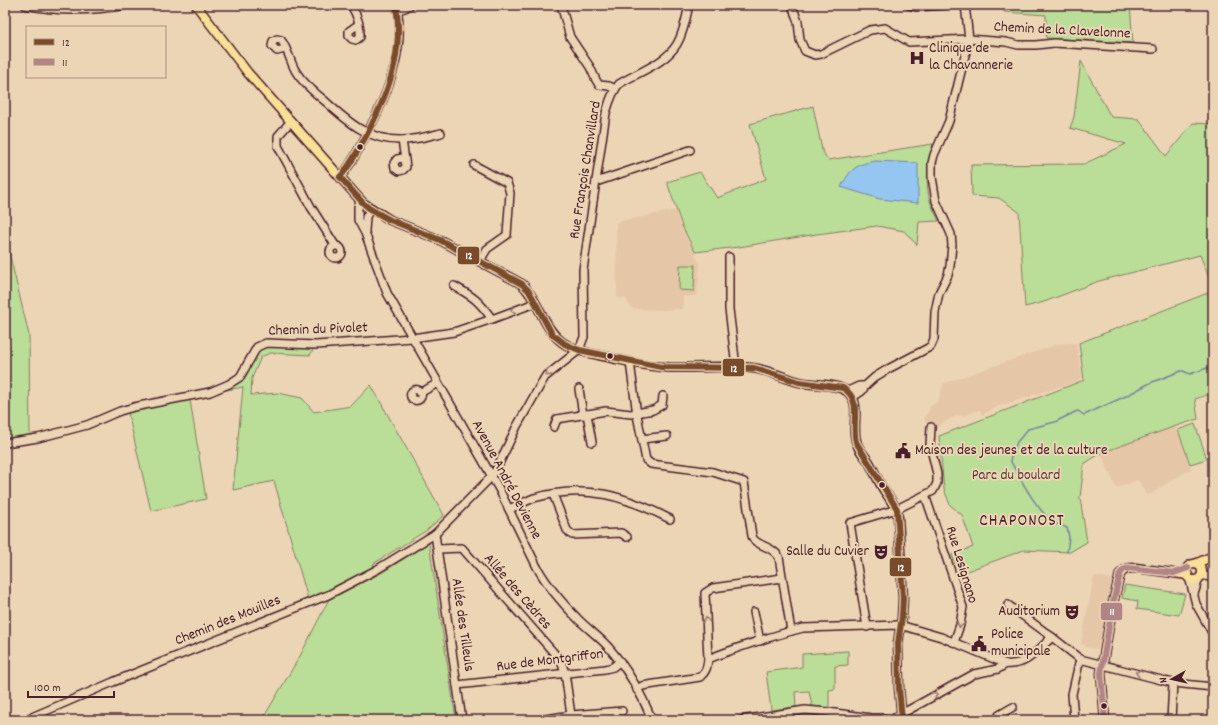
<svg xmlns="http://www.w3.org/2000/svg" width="1218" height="725" font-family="Dekko,sans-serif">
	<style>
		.built { fill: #e5c7a7 }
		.green { fill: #badd97; stroke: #827e61 }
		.water { fill: #95c6f1; stroke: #7783a2 }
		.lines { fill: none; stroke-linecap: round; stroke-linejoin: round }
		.stream { stroke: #7783a2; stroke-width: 1.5 }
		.minor-casing { stroke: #4a1f2b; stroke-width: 10 }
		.major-casing { stroke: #4a1f2b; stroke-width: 11 }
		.minor { stroke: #ecd5b5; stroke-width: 7 }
		.major { stroke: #fadf96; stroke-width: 8 }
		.bus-1-casing { stroke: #ecd5b5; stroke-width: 9 }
		.bus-2-casing { stroke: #ecd5b5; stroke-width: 9 }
		.bus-1 { stroke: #7a4b2a; stroke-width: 6 }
		.bus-2 { stroke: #b18485; stroke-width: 6 }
		.oneway { stroke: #9b7a70 }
		.bus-dot { fill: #4a1f2b; stroke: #ecd5b5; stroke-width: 1.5 }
		.labels { text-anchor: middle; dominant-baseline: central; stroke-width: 4; stroke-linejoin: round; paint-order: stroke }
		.street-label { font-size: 15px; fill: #4a1f2b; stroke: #ecd5b5 }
		.poi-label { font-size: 15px; fill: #4a1f2b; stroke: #ecd5b5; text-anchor: start }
		.park-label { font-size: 15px; fill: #5b3c3b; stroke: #ecd5b5 }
		.quarter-label { font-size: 17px; letter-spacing: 1px; fill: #4a1f2b; stroke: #ecd5b5 }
		.line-badge { stroke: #ecd5b5; stroke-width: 1.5 }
		.badge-label { font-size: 11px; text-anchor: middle; font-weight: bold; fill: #fff }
	</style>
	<rect width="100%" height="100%" fill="#ecd5b5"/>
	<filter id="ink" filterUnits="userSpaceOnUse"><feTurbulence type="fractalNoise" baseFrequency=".025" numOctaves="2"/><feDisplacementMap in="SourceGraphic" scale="8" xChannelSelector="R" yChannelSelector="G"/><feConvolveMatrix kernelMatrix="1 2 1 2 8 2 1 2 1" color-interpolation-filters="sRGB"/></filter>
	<g filter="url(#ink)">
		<g class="built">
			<polygon points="676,210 681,227 700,264 697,296 683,296 683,309 663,310 632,309 625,298 617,298 616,222"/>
			<polygon points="1076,343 1082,376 1078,381 1006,404 1004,406 1004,405 999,406 982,415 980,410 963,416 962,415 954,417 940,425 936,429 928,427 925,420 925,416 930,409 929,407 938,401 944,383 1058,344"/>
			<polygon points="1176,426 1191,469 1147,496 1138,480 1116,488 1101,453"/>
			<polygon points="1094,576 1115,579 1102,650 1085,647 1085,645 1081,644"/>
		</g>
		<g class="green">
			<polygon points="1003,5 1130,5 1133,43 1046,38 1046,15 1004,12"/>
			<polygon points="1081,61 1111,117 1139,119 1166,156 1193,123 1213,124 1213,288 1200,255 1099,281 1044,302 1025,307 1019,212 999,198 972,196 971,165 1084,164 1126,144 1070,128 1074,117"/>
			<path d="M813,106L822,150L828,160L933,144C928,162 924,186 931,204C933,209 936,215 939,221L919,222L917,245L904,231L877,226L817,234L739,247L695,252L682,226L667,182L700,172L717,198L766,179L750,124Z"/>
			<polygon points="9,252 29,335 30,439 5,443 5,253"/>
			<polygon points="680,265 695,265 694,291 679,290"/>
			<polygon points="1213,291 1213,393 1195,399 1198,419 1176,426 1101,453 1084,464 1080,498 1087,542 1070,552 1024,550 959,574 952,555 973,547 962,515 950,505 944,489 939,436 1084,380 1079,343"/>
			<polygon points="316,345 310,355 270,353 261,357 252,378 251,395 278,393 302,398 314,412 351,406 371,385 444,515 427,530 373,564 376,570 308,599 274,481 233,490 243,387 216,392 240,377 257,347"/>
			<polygon points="190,400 206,499 151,511 128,413 135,409"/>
			<polygon points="1195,424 1207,459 1190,464 1178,430"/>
			<polygon points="429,543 456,720 262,720 300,656 329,599 383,572"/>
			<polygon points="1125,585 1185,594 1179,615 1137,609 1138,601 1122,598"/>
			<polygon points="848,651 848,665 835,666 835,689 829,690 829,708 812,706 809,691 795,692 796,707 771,710 766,672 802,667 802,654"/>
		</g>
		<path class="water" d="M876,161L918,163V203L880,199L841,187C850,170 855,164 876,161Z"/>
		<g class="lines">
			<path class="stream" d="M1067,552L1069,537L1067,528C1063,526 1059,525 1055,523C1037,512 1020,478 1010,460L1017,442L1028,429L1055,422L1075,412L1078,411L1084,415L1126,396L1150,383L1181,371H1183L1190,374L1213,366"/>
			<defs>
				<g id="minor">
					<path d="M25,5C61,12 91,11 127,5"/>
					<path d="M351,5C357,15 361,26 360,37L356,40L352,39L349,36V31L359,24"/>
					<polyline points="561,5 570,37 590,67 596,80 599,85 609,86 615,89"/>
					<polyline points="792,5 798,22 800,40 805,51 815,55 821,54 870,30 885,28 909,42 969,39 1006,42 1018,45 1036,45 1054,43 1153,49"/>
					<polyline points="909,5 916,7 946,5"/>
					<polyline points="397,10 405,8 410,5"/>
					<path d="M285,49L277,51L272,46L273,41L277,39L281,40C287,47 290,61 295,70C301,81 315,93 325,101C348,122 369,141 402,140C415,140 429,136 441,133"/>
					<polyline points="291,121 278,136 278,146 311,207 335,245"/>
					<polyline points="402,140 406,167 403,170 399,171 395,168 394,163 397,159 404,158"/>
					<polyline points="474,165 507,183 510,193 507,235 487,249 480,261"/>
					<path d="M340,177C350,167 356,154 363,141C384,103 408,49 396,5"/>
					<polyline points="596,182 690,150"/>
					<path d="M360,200L358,207V220L365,233L387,293L499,489L537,567C548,587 563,604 579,620C589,630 601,638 610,649C628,670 642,695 652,720"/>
					<polyline points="365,231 366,217 370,209"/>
					<circle cx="336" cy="252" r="6"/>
					<polyline points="729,257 729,309 736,367"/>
					<path d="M454,286C474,297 479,301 492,319"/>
					<path d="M630,362L637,415L646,460L651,464L713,472L744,482L752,536L754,540C762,547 773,547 779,557L791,631"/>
					<polyline points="579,389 583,415"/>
					<circle cx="416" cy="395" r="5.5"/>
					<polyline points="848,391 859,386 865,386"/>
					<polyline points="420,393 438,383"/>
					<polyline points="853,397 862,391 865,386 875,377 888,369 928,348 931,346 934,339 935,312 939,293 948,275 950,266 952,245 951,234 936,201 932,177 932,163 934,155 949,121 969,39 965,5"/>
					<polyline points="587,414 592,442"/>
					<polyline points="554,427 557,419 606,411 631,414 653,410 662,405 663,396"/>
					<polyline points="642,439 667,436"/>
					<polyline points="5,443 38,438 87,425 120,411 134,407 210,392 229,384 240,377 257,347 266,343 316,345 412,338 454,332 492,319 535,303"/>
					<polyline points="553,494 567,530 572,535 621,533 627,537"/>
					<polyline points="925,495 963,607 960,625 954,642"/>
					<path d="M509,509C517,506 526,501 534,498C585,483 625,496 670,519"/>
					<polyline points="435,534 462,720"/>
					<polyline points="438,549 462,548 561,661 565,673 571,715"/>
					<polyline points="1201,575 1213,578"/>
					<polyline points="1189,577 1196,604 1213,634"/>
					<polyline points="1194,594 1199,578"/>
					<polyline points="1008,605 1052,637"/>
					<polyline points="754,612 760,641"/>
					<polyline points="867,627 850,523 897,509 933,491 937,483 937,474 930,445 931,427"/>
					<polyline points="708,659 705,593 713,588 782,578"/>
					<polyline points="457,685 605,669 613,667 620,661"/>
					<path d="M637,690L642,686L700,677C706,672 707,668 708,659C739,647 771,636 803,628L900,625L941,637L1006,664C1027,666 1038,650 1052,637L1080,659L1173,683L1213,687"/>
					<path d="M25,720L113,682L328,595L376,570L435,534L491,477L496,470L517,426L545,377L579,350L584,337L583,270L606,113C609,103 612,92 619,84C638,72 665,64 677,44C684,32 686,18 689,5"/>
					<polyline points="540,720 571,715 622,711"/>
					<polyline points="741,720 805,710 828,712 871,718 894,718 974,674 998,669 1006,664"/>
					<polyline points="999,720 999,715 1013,707"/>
					<polyline points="1074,720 1072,694 1080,659"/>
					<polyline points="1171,720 1173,683"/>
				</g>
				<g id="major">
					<path d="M196,5L248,73L363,203L390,220L440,240L522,284C540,301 543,331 565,344C578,352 594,354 608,357C626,361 644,366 662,367C692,369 722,365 752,368C770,370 787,380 804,383C816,385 840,384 848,392C863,406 849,429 858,446C861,453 867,458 870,464C875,473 879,482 884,490C890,499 896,506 898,517L903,598L902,617L898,643L899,688L902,720"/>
					<polyline points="1195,564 1213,556"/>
					<circle cx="1194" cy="572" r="8"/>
					<path d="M1105,720L1101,673L1113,603L1120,574C1125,568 1129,568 1136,568L1188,575"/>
				</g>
			</defs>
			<use href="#minor" class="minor-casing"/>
			<use href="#major" class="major-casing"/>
			<use href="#minor" class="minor"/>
			<use href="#major" class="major"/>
			<defs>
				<g id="bus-1">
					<path d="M340,177L363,203L370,209L390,220L440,240L522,284L529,291L552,334L565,344L579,350L661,367L754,368L799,382L843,388C863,400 851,423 856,442L897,509L903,598L902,617L898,643L899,688L902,720"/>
					<path d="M340,177C351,165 358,150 366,136C388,94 404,53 396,5"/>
				</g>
				<polyline id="bus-2" points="1105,720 1101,673 1113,603 1120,574 1123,570 1128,568 1174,573 1188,568"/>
			</defs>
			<use href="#bus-1" class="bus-1-casing"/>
			<use href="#bus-2" class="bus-2-casing"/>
			<use href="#bus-1" class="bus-1"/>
			<use href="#bus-2" class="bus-2"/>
		</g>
		<defs><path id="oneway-chevron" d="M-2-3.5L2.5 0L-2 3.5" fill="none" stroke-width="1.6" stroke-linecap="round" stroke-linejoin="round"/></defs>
		<g class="oneway">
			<use href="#oneway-chevron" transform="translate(513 310) rotate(158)"/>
			<use href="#oneway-chevron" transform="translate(548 374) rotate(136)"/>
			<use href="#oneway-chevron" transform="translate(706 620) rotate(-93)"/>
			<use href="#oneway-chevron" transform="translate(960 625) rotate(107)"/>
			<use href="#oneway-chevron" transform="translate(1138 673) rotate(-165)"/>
			<use href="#oneway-chevron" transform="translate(935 695) rotate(-28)"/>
		</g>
	</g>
	<defs>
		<symbol id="hospital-bare" viewBox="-9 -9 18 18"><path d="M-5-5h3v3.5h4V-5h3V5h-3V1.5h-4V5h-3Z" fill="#4a1f2b" stroke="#ecd5b5" stroke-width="2.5" paint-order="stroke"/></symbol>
		<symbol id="civic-bare" viewBox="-9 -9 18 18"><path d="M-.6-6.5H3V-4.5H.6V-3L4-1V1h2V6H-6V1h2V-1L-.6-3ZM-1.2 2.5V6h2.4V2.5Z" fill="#4a1f2b" stroke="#ecd5b5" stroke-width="2.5" paint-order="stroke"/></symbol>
		<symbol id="theatre-bare" viewBox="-9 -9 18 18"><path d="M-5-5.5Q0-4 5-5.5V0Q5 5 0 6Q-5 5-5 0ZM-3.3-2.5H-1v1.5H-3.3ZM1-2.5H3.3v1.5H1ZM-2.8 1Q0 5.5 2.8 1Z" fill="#4a1f2b" stroke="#ecd5b5" stroke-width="2.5" paint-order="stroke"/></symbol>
	</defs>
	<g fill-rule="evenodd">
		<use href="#hospital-bare" x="906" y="47" width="22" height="22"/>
		<use href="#civic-bare" x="892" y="440" width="22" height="22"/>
		<use href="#theatre-bare" x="870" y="541" width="22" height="22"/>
		<use href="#theatre-bare" x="1061" y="601" width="22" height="22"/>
		<use href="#civic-bare" x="968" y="633" width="22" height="22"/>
	</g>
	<g class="bus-dot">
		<circle cx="360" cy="147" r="3.5"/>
		<circle cx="610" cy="356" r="3.5"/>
		<circle cx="882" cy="485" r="3.5"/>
		<circle cx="1104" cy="706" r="3.5"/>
	</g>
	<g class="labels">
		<g class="street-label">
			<text transform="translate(1062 31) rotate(3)">Chemin de la Clavelonne</text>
			<text transform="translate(586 170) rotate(-81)">Rue François Chanvillard</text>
			<text transform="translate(318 330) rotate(-2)">Chemin du Pivolet</text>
			<text transform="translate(506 480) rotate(62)">Avenue André Devienne</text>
			<text transform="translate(961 565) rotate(73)">Rue Lesignano</text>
			<text transform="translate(517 592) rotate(49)">Allée des Cèdres</text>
			<text transform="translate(228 621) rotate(-22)">Chemin des Mouilles</text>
			<text transform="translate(462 625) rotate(82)">Allée des Tilleuls</text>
			<text transform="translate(550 661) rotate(-7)">Rue de Montgriffon</text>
		</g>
		<g class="poi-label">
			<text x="929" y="49">Clinique de<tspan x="929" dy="17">la Chavannerie</tspan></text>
			<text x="915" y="451">Maison des jeunes et de la culture</text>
			<text x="869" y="552" text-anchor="end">Salle du Cuvier</text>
			<text x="1060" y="612" text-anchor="end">Auditorium</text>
			<text x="991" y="635">Police<tspan x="991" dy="17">municipale</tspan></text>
		</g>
		<g class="park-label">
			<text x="1016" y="476">Parc du boulard</text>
		</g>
		<g class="quarter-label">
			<text x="1022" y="522">CHAPONOST</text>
		</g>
	</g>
	<g class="line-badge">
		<rect x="457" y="246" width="23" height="19" rx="4" fill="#7a4b2a"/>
		<rect x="722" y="358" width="23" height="19" rx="4" fill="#7a4b2a"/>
		<rect x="889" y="557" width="23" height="20" rx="4" fill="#7a4b2a"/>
		<rect x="1100" y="602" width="23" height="19" rx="4" fill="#b18485"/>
	</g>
	<g class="badge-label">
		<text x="469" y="259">12</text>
		<text x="734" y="372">12</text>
		<text x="901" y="571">12</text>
		<text x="1112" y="615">11</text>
	</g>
	<rect width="1218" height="725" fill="none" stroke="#ecd5b5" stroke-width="20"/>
	<rect x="10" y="10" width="1198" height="705" fill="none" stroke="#4a1f2b" stroke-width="1.5" filter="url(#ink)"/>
	<rect x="26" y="26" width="140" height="52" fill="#ecd5b5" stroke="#ab8c7e"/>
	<rect x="34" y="39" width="20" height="6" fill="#7a4b2a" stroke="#ab8c7e"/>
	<text x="62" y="46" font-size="12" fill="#4a1f2b">12</text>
	<rect x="34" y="59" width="20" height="6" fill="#b18485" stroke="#ab8c7e"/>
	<text x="62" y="66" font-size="12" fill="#4a1f2b">11</text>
	<g transform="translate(1172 679) rotate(262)" stroke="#ecd5b5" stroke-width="3" paint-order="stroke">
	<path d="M0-3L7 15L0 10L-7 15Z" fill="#4a1f2b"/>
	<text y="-6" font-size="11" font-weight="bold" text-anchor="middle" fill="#4a1f2b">N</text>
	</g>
	<path d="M28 691v6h86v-6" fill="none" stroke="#4a1f2b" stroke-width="2"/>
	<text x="34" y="691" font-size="12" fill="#4a1f2b" stroke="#ecd5b5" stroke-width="3" paint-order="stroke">100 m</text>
</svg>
